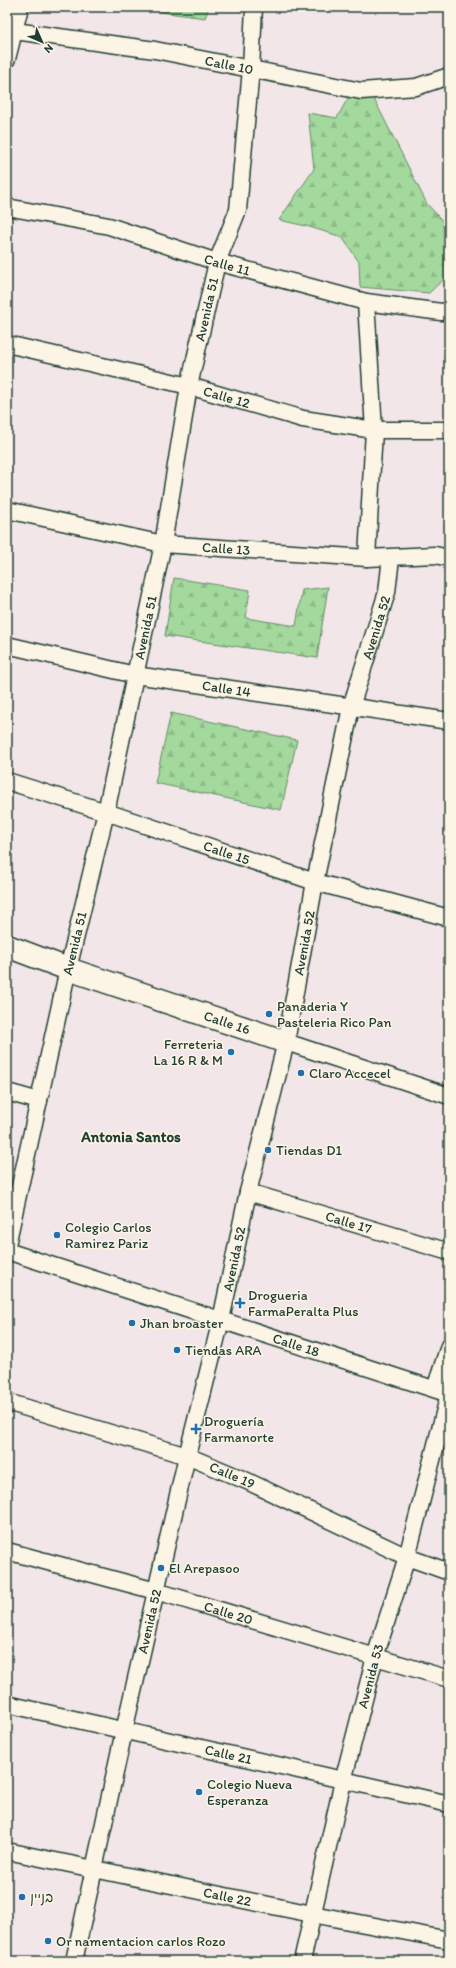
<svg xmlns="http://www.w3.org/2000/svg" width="456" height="1968" font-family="Itim,'Playpen Sans Hebrew',sans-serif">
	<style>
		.forest { fill: url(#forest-firs); stroke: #628b68 }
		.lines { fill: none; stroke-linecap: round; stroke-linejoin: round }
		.street-casing { stroke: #1f3d34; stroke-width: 19 }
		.secondary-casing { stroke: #1f3d34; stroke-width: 25 }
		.street { stroke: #fcf5e5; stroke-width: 16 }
		.secondary { stroke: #fcf5e5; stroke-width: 22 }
		.poi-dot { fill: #1f6fb2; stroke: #fcf5e5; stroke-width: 1.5 }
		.labels { text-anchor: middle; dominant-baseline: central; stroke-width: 3; stroke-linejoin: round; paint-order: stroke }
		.street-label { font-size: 14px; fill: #1f3d34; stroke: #fcf5e5 }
		.poi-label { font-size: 14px; fill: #1f3d34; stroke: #fcf5e5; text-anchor: start }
		.neighbourhood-label { font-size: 15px; font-weight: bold; fill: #1f3d34; stroke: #fcf5e5 }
	</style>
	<defs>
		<pattern id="forest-firs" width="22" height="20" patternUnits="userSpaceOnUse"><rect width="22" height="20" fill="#a4d99d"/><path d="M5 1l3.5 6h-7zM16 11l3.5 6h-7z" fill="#8dbb88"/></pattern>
	</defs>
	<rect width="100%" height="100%" fill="#f3e6e8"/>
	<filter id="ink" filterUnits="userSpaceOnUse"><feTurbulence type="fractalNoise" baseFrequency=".025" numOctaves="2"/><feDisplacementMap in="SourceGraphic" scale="8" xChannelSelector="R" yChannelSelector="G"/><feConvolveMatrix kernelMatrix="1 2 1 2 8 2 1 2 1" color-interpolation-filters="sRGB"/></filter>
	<g filter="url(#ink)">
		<g class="forest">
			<polygon points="140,7 209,7 205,18 160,12"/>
			<polygon points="371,93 427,204 449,228 449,274 429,293 360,287 359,262 342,237 306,226 279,220 314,169 308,113 337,118 350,94"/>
			<polygon points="174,578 250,590 246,618 296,626 302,590 328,587 317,658 165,636"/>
			<polygon points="171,713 297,740 281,810 155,783"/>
		</g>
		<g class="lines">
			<defs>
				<g id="street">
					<path id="s1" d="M7,30L155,50L361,91L416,87L449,76"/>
					<polyline points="7,59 20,7"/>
					<path id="s2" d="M7,207L109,226L217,262L366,302L441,312L449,311"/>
					<polyline points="366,302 374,430 367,558"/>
					<path id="s3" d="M7,344L189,386L303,419L374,430H449"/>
					<path id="s4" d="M7,510L163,544L367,558L435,555L449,558"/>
					<path id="s5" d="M7,645L135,675L449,721"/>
					<path id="s6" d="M7,781L106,812L315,882L449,918"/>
					<polyline points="286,1042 449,1096"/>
					<polyline points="7,1092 39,1101"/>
					<path id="s7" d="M248,1192L449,1252"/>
					<path id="s8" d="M7,1245L68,969L106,812L149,610L163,544L189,386L217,262L238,210L251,69L254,7"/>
					<path id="s9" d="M7,1251L449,1394"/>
					<polyline points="435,1389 449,1346"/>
					<path id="s10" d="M7,1402L187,1456L247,1481L407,1557L449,1572"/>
					<path id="s11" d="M7,1551L156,1591L449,1679"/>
					<path id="s12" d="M7,1704L449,1804"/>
					<path id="s13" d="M7,1851L312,1914L449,1940"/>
					<path id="s14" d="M74,1961L124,1731L187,1456L221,1320L248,1192L286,1042L315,882L351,707L387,592L391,558"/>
					<path id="s15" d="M302,1961L343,1781L375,1657L407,1557L449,1394"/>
				</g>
				<g id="secondary">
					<path id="s16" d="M7,946L68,969L286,1042"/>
				</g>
			</defs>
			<use href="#street" class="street-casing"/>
			<use href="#secondary" class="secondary-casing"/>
			<use href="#street" class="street"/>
			<use href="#secondary" class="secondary"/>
		</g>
	</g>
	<g class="poi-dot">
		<circle cx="269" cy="1014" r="4"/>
		<circle cx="231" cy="1052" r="4"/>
		<circle cx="301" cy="1073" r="4"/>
		<circle cx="268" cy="1150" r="4"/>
		<circle cx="57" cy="1235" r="4"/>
		<path d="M238 1297h4v4h4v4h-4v4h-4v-4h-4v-4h4z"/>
		<circle cx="132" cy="1323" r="4"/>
		<circle cx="177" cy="1350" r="4"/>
		<path d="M194 1423h4v4h4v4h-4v4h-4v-4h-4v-4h4z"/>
		<circle cx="161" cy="1568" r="4"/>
		<circle cx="199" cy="1792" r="4"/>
		<circle cx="22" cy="1897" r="4"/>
		<circle cx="48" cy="1941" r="4"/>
	</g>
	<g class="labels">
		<g class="street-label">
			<text stroke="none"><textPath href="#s1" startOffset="225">Calle 10</textPath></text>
			<text stroke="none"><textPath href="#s2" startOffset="228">Calle 11</textPath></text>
			<text stroke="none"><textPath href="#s8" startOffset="957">Avenida 51</textPath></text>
			<text stroke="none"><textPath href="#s3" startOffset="226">Calle 12</textPath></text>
			<text stroke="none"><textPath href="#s4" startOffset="223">Calle 13</textPath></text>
			<text stroke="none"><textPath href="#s14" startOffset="1368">Avenida 52</textPath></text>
			<text stroke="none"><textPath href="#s8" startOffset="633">Avenida 51</textPath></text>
			<text stroke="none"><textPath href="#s5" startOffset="224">Calle 14</textPath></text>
			<text stroke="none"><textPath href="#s6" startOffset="231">Calle 15</textPath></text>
			<text stroke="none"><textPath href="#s14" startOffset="1044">Avenida 52</textPath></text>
			<text stroke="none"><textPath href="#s8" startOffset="309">Avenida 51</textPath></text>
			<text stroke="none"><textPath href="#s16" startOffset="233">Calle 16</textPath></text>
			<text stroke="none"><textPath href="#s7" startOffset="105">Calle 17</textPath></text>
			<text stroke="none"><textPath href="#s14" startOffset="720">Avenida 52</textPath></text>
			<text stroke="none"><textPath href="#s9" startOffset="304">Calle 18</textPath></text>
			<text stroke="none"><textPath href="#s10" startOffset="237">Calle 19</textPath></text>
			<text stroke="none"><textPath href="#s11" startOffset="230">Calle 20</textPath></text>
			<text stroke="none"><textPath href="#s14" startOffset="348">Avenida 52</textPath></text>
			<text stroke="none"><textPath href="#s15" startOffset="293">Avenida 53</textPath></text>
			<text stroke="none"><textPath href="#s12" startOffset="227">Calle 21</textPath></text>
			<text stroke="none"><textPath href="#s13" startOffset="225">Calle 22</textPath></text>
		</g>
		<g class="poi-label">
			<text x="277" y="1006">Panaderia Y<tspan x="277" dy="16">Pasteleria Rico Pan</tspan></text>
			<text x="223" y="1044" text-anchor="end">Ferreteria<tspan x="223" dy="16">La 16 R &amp; M</tspan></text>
			<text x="309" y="1073">Claro Accecel</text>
			<text x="276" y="1150">Tiendas D1</text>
			<text x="65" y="1227">Colegio Carlos<tspan x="65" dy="16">Ramirez Pariz</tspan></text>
			<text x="248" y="1295">Drogueria<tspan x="248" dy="16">FarmaPeralta Plus</tspan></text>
			<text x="140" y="1323">Jhan broaster</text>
			<text x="185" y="1350">Tiendas ARA</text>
			<text x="204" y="1421">Droguería<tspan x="204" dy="16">Farmanorte</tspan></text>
			<text x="169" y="1568">El Arepasoo</text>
			<text x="207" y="1784">Colegio Nueva<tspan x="207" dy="16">Esperanza</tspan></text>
			<text x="30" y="1897">בניין</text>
			<text x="56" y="1941">Or namentacion carlos Rozo</text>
		</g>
		<g class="neighbourhood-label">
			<text x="131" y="1137">Antonia Santos</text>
		</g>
	</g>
	<rect width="456" height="1968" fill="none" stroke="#fcf5e5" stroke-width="24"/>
	<rect x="12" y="12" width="432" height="1944" fill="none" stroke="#1f3d34" stroke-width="1.5" filter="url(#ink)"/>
	<g transform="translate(42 42) rotate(135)" stroke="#fcf5e5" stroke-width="3" paint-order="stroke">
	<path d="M0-3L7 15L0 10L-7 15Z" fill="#1f3d34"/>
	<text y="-6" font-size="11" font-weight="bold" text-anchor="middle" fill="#1f3d34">N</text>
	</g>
</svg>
